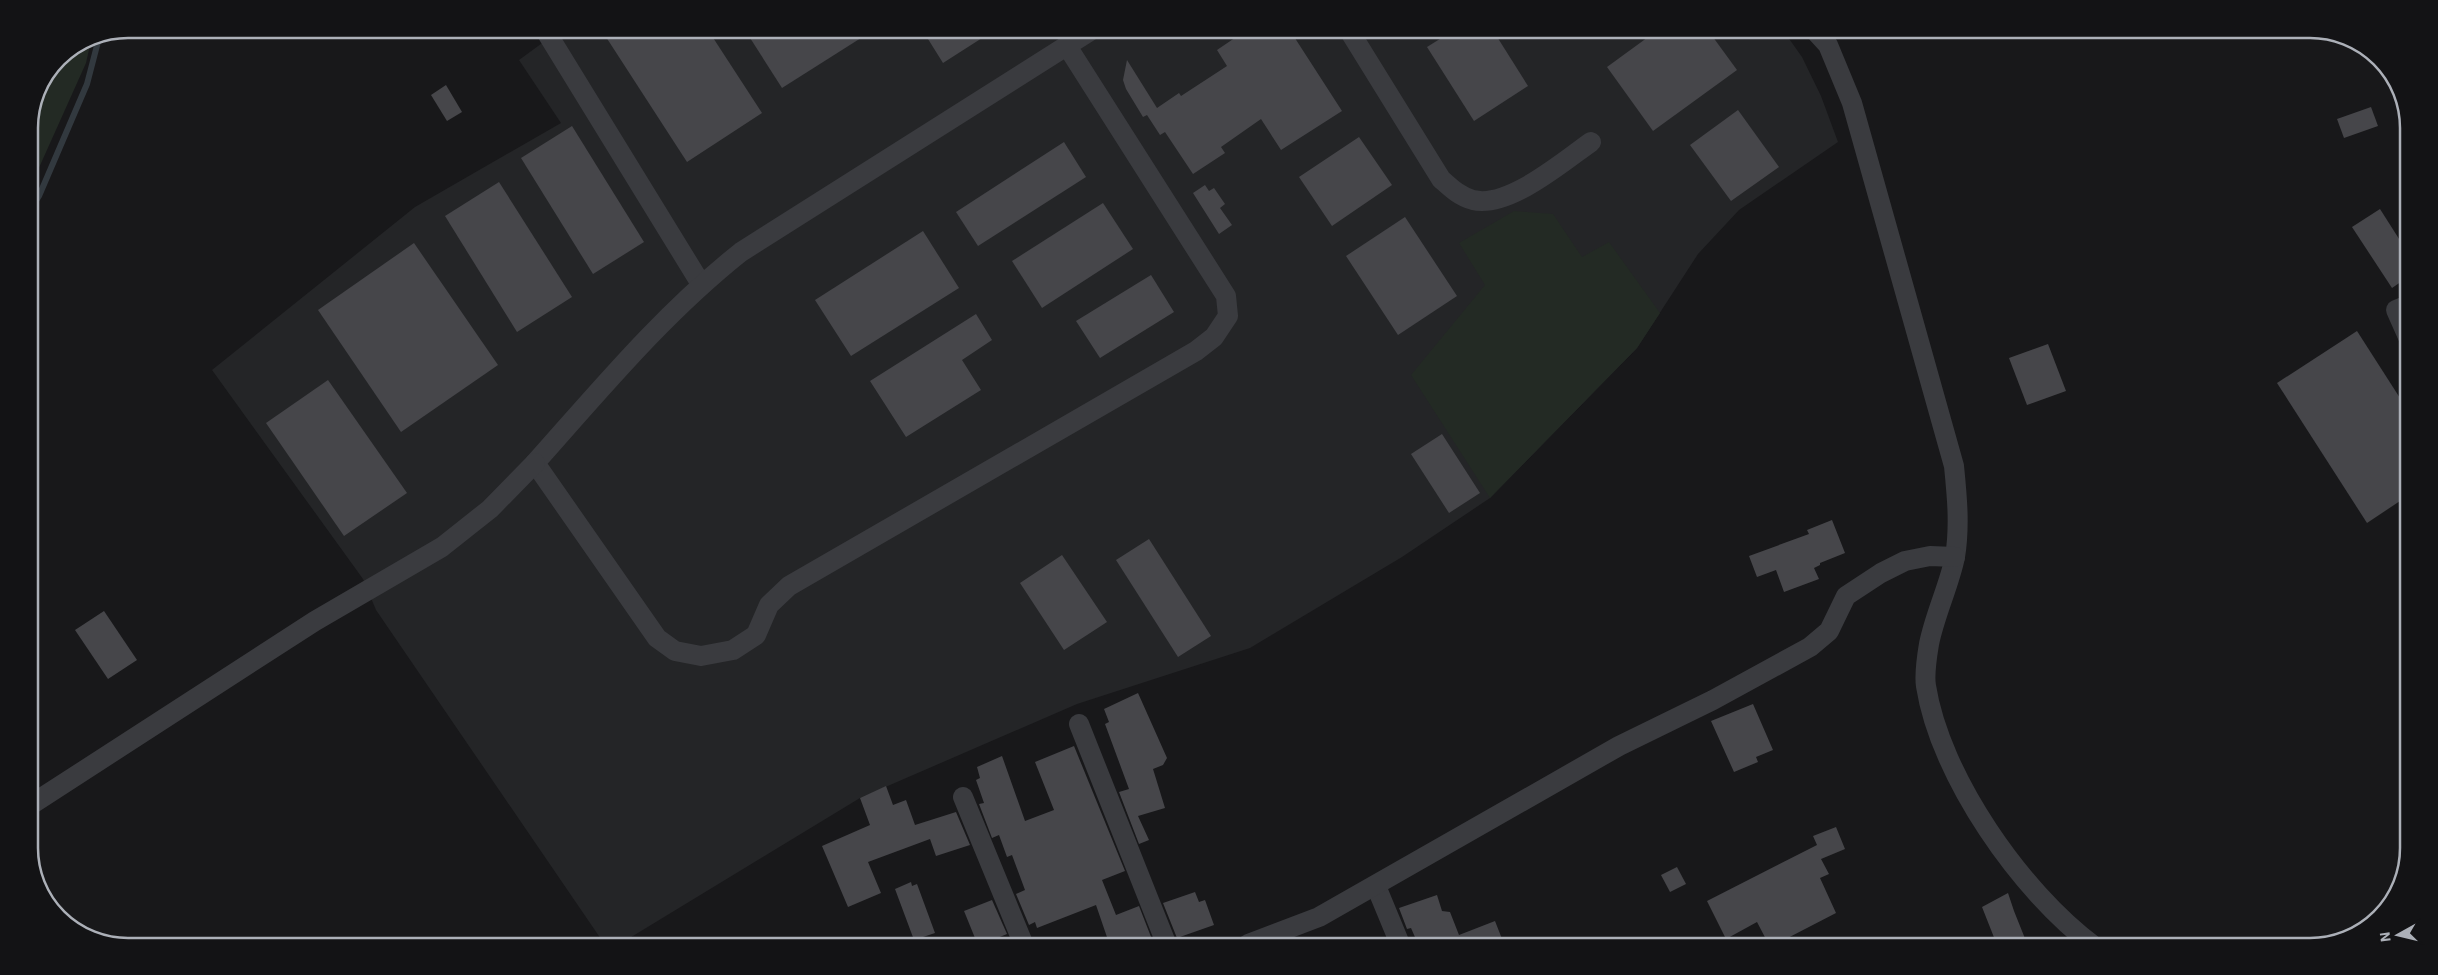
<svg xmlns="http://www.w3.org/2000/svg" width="2438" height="975" font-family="'IBM Plex Sans',sans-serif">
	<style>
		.built { fill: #242527 }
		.green { fill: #232a24 }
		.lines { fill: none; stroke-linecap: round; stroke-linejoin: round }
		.stream { stroke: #32393f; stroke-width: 6 }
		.building { fill: #46464a }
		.street { stroke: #3a3b3f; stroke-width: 20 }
		.rim { fill: none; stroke: #acb0b8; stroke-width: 2.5 }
	</style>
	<rect width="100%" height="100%" fill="#18181a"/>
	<polygon class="built" points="560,30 1785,33 1802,57 1821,96 1838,142 1739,210 1698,254 1637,348 1490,498 1402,557 1250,648 1077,704 860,798 623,942 603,942 376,610 363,579 212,370 415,207 561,123 519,60"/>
	<g class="green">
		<path d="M90,36H92L86,63L29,190C29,145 23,93 58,58C66,49 80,43 90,36Z"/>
		<polygon points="1514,211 1553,214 1582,257 1609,242 1660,313 1637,348 1490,498 1411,375 1485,285 1459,243"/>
	</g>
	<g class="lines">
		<polyline class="stream" points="29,212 39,196 87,84 100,34"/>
	</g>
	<g class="building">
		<polygon points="618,30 708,30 762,113 687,162 606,37"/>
		<polygon points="745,30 872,31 782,88"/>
		<polygon points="923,31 993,31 943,63"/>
		<polygon points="1245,31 1291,32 1342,111 1281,150 1261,119 1221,147 1225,153 1193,174 1165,132 1160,135 1147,115 1143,117 1126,89 1123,80 1127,60 1157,108 1179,93 1181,96 1227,66 1217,50"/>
		<polygon points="1451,32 1494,32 1528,86 1474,121 1427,47"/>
		<polygon points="1655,32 1710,33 1737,70 1653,131 1607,67"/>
		<polygon points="446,85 462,112 447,121 431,95"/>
		<polygon points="2371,107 2378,126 2344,138 2337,119"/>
		<polygon points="1738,110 1779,167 1731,201 1690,145"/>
		<polygon points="572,126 644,242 593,274 521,158"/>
		<polygon points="1359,137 1392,185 1332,226 1299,177"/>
		<polygon points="1064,142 1086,177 978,246 956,212"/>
		<polygon points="499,182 572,297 517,332 445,216"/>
		<polygon points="1205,185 1209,191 1214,188 1225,204 1220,208 1232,225 1219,234 1193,193"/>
		<polygon points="1103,203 1133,249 1042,308 1012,261"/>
		<polygon points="2380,209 2408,253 2408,277 2392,288 2352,227"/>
		<polygon points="1405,217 1457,296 1398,335 1346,256"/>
		<polygon points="923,231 959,288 851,356 815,300"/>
		<polygon points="414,243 498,365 401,432 318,310"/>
		<polygon points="1151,275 1174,312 1100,358 1076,321"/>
		<polygon points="976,314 992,340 962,360 981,390 906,437 870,381"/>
		<polygon points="2357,331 2407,409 2406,497 2367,523 2277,383"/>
		<polygon points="2048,344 2066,391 2027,405 2009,358"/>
		<polygon points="328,380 407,493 344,536 266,423"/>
		<polygon points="1442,434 1480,493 1449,513 1411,454"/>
		<polygon points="1832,520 1845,553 1820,563 1820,565 1814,568 1819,579 1784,592 1776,570 1757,577 1749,556 1809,534 1807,530"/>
		<polygon points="1149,539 1211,636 1178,657 1116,560"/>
		<polygon points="1062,555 1107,622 1064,650 1020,583"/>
		<polygon points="104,611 137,660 108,679 75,630"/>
		<polygon points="1138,693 1167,758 1163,765 1153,769 1165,808 1138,816 1149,840 1139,844 1119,792 1129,789 1105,724 1109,722 1104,709"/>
		<polygon points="1753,704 1773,750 1756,757 1758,762 1734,772 1711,721"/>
		<polygon points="1074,746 1125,871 1102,880 1116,915 1139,906 1153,942 1109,943 1096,905 1037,928 1035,922 1029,925 1016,894 1025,890 1012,855 1007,857 999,835 992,838 979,804 984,803 976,780 980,778 977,767 1002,756 1025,821 1054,810 1035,762"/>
		<polygon points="886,786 893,805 906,800 915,825 956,812 970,845 936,856 930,839 868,862 881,893 848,907 822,846 870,825 860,798"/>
		<polygon points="1836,827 1845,849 1821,859 1829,874 1820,878 1836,913 1774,945 1769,945 1757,922 1726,939 1707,901 1817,845 1813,836"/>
		<polygon points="1677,867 1686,884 1670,892 1661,875"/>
		<polygon points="911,882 912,886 917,884 935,933 914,940 895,889"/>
		<polygon points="1195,892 1199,902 1205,900 1214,925 1177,938 1163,903"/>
		<polygon points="2008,893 2014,911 2028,946 1997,945 1982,907"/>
		<polygon points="1437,895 1442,911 1450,912 1459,935 1495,921 1504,944 1418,944 1411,928 1407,929 1399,908"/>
		<polygon points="992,900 1007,934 985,943 977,943 964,911"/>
	</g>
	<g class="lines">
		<g class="street">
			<polyline points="545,30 701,284"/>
			<path d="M1350,32L1441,179C1451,188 1459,196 1473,200C1508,209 1564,161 1591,142"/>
			<path d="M1817,33L1828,45L1852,103L1954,466C1957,496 1960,526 1955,557C1949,586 1935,614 1929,644C1927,656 1924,674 1926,686C1940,776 2021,892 2094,946"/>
			<path d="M1067,46L1226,296L1228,316L1214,337L1196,351L789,586L769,605L756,635L733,650L701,656L675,651L657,638L535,463C601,389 663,314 741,252L1090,31"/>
			<polyline points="2408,337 2396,310 2408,305"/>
			<polyline points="1079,724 1166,943"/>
			<polyline points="963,797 1023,943"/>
			<polyline points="29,806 315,621 442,547 490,509 535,463"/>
			<polyline points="1376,886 1400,944"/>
			<polyline points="1248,944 1319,917 1619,746 1713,700 1810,647 1829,631 1846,596 1881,573 1905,561 1930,556 1955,557"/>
		</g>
	</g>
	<path d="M0 0H2438V975H0ZM128 38H2310A90 90 0 0 1 2400 128V848A90 90 0 0 1 2310 938H128A90 90 0 0 1 38 848V128A90 90 0 0 1 128 38Z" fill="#131315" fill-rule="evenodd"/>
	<path class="rim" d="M128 38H2310A90 90 0 0 1 2400 128V848A90 90 0 0 1 2310 938H128A90 90 0 0 1 38 848V128A90 90 0 0 1 128 38Z"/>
	<g transform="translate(2398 935) rotate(262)" stroke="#131315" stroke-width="4" paint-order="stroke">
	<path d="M0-4L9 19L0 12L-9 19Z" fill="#acb0b8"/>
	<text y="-8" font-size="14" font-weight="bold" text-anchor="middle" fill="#acb0b8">N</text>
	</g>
</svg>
